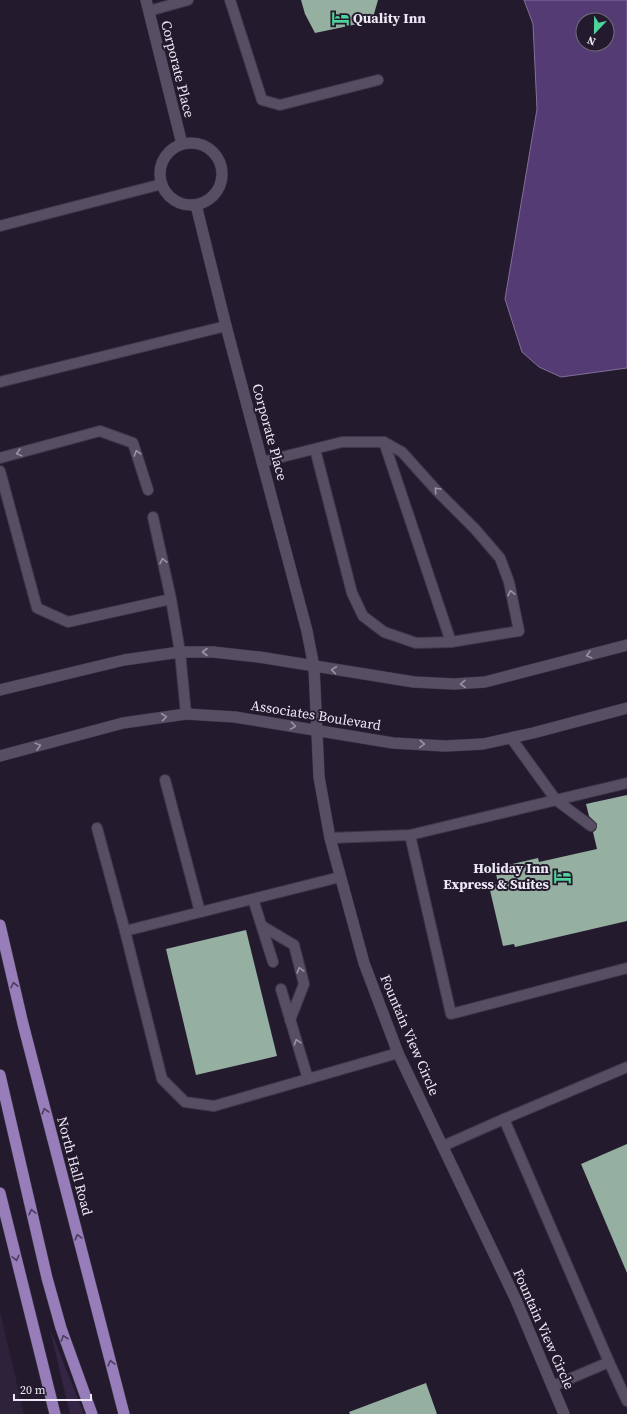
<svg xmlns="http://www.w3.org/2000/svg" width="627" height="1414" font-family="'Source Serif 4',serif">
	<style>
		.built { fill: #2d223a }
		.green { fill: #342545 }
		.water { fill: #553b73; stroke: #836f9a; fill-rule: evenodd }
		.building { fill: #95afa1 }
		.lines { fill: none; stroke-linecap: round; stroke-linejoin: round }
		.service-casing { stroke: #3e3746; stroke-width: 12 }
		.minor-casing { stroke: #3e3746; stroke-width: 12 }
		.primary-casing { stroke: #3e3746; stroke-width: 12 }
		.service { stroke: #574e64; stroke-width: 10 }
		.minor { stroke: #574e64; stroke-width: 11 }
		.primary { stroke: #977db9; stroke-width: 11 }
		.oneway { stroke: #9a93a5 }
		.oneway2 { stroke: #4c3d5e }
		.labels { text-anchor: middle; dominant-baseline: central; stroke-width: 4; stroke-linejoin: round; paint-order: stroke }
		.poi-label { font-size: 14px; font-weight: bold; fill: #ede8f5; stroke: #231b2d; text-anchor: start }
		.street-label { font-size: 14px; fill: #ede8f5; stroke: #231b2d }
	</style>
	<rect width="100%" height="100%" fill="#231b2d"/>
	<polygon class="built" points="0,1311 24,1414 0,1414"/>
	<polygon class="green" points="50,1329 84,1414 70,1414"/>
	<path class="water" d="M524,0H627V368L561,377L539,367L522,352L505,299L537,109L533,24ZM583,20H607V44H583Z"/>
	<g class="building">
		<polygon points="301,0 378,0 372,21 315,33 305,14"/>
		<polygon points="627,795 627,921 515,947 514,944 503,946 489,886 498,884 495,868 538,858 539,862 597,849 593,832 596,830 597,824 589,816 586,804"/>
		<polygon points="246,930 277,1056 196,1075 166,949"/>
		<polygon points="627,1144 627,1273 581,1164"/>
		<polygon points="426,1383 437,1414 350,1414 349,1412"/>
	</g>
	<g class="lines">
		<defs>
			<g id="service">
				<polyline points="230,0 262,100 280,105 378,80"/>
				<polyline points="149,11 188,0"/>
				<polyline points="0,226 162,184"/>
				<polyline points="0,382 226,326"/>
				<polyline points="384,442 451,642"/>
				<polyline points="0,458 100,431 133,443 148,490"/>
				<polyline points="262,462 342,442 384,442 402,452 437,491 475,529 500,558 509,582 519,631 451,642 416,643 384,632 363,616 352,593 315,449"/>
				<polyline points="0,471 37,608 68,622 171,599"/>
				<polyline points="153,517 171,599 180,652 186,714"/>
				<polyline points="511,738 556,800 591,826"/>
				<polyline points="165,780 200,912"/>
				<polyline points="97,828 125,931"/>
				<polyline points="410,835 451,1014 627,968"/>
				<polyline points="330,838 410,835 627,783"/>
				<polyline points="340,877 125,931 162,1079 185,1102 214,1106 398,1053"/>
				<polyline points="253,899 273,962"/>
				<polyline points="262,926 294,945 304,984 290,1020"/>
				<polyline points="281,989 308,1079"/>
				<polyline points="443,1146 504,1119"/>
				<polyline points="609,1362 504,1119 627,1067"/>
				<polyline points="553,1386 609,1362 627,1401"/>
			</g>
			<g id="minor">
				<polyline points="146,0 182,144"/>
				<circle cx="191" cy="174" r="31"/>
				<polyline points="196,205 226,326 307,631 314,667 319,777 330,838 364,963 398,1053 516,1300 564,1414"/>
				<polyline points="0,690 124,660 180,652 213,652 259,657 414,682 454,684 485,682 627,645"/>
				<polyline points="0,756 123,723 186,714 235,717 393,743 445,746 483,744 533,733 627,708"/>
			</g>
			<g id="primary">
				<polyline points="0,925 23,1024 124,1414"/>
				<polyline points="0,1075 47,1278 61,1328 92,1414"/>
				<polyline points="0,1193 55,1414"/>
			</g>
		</defs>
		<use href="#service" class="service-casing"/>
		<use href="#minor" class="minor-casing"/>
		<use href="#primary" class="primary-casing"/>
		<use href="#service" class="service"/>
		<use href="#minor" class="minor"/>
		<use href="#primary" class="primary"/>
	</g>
	<defs><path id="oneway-chevron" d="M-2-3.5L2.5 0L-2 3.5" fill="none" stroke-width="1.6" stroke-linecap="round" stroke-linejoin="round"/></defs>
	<g class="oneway">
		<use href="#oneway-chevron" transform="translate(19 453) rotate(165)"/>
		<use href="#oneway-chevron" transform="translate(137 453) rotate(-107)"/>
		<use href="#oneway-chevron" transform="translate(437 490) rotate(-133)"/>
		<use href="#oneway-chevron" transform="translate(163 561) rotate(-102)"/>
		<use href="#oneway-chevron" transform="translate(511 593) rotate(-102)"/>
		<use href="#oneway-chevron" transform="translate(205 652) rotate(180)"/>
		<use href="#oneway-chevron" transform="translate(589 655) rotate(165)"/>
		<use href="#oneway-chevron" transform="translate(334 670) rotate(-172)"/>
		<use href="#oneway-chevron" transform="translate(463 684) rotate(177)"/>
		<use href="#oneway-chevron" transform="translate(164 717) rotate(-8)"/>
		<use href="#oneway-chevron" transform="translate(293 726) rotate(9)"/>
		<use href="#oneway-chevron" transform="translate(422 744) rotate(3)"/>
		<use href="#oneway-chevron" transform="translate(38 746) rotate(-15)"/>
		<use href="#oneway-chevron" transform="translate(300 970) rotate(-105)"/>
		<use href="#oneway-chevron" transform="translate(297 1042) rotate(-107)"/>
	</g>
	<g class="oneway2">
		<use href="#oneway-chevron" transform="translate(14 985) rotate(-103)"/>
		<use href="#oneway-chevron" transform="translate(45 1111) rotate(-105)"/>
		<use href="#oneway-chevron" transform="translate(32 1212) rotate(-103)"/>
		<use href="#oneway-chevron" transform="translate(78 1237) rotate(-105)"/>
		<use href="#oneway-chevron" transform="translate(16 1258) rotate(76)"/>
		<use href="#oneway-chevron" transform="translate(64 1338) rotate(-109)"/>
		<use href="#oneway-chevron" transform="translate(111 1363) rotate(-104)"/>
	</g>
	<defs>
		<symbol id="hotel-bare" viewBox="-9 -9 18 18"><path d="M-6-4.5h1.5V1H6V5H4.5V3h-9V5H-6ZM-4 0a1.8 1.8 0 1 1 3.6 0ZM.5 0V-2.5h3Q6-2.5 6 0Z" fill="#4ed39a" stroke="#231b2d" stroke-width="2.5" paint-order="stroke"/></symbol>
	</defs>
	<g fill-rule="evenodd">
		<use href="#hotel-bare" x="328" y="6" width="25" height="25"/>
		<use href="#hotel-bare" x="550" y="864" width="25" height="25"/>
	</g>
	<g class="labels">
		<g class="poi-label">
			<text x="353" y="18">Quality Inn</text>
			<text x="549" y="868" text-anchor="end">Holiday Inn<tspan x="549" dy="16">Express &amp; Suites</tspan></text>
		</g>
		<g class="street-label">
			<text transform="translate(178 69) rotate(76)">Corporate Place</text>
			<text transform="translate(270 432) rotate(75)">Corporate Place</text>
			<text transform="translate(316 715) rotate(9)">Associates Boulevard</text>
			<text transform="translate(410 1035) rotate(67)">Fountain View Circle</text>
			<text transform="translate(75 1166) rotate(75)">North Hall Road</text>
			<text transform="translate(544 1329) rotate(66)">Fountain View Circle</text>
		</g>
	</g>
	<g transform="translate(595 32) rotate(202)"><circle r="19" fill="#231b2d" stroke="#746d7d"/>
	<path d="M0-3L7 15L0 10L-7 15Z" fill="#4ed39a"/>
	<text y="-6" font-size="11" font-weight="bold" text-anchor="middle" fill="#ede8f5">N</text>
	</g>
	<path d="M14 1394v6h77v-6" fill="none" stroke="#ede8f5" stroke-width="2"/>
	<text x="20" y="1394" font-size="12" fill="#ede8f5" stroke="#231b2d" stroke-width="3" paint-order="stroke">20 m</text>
</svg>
